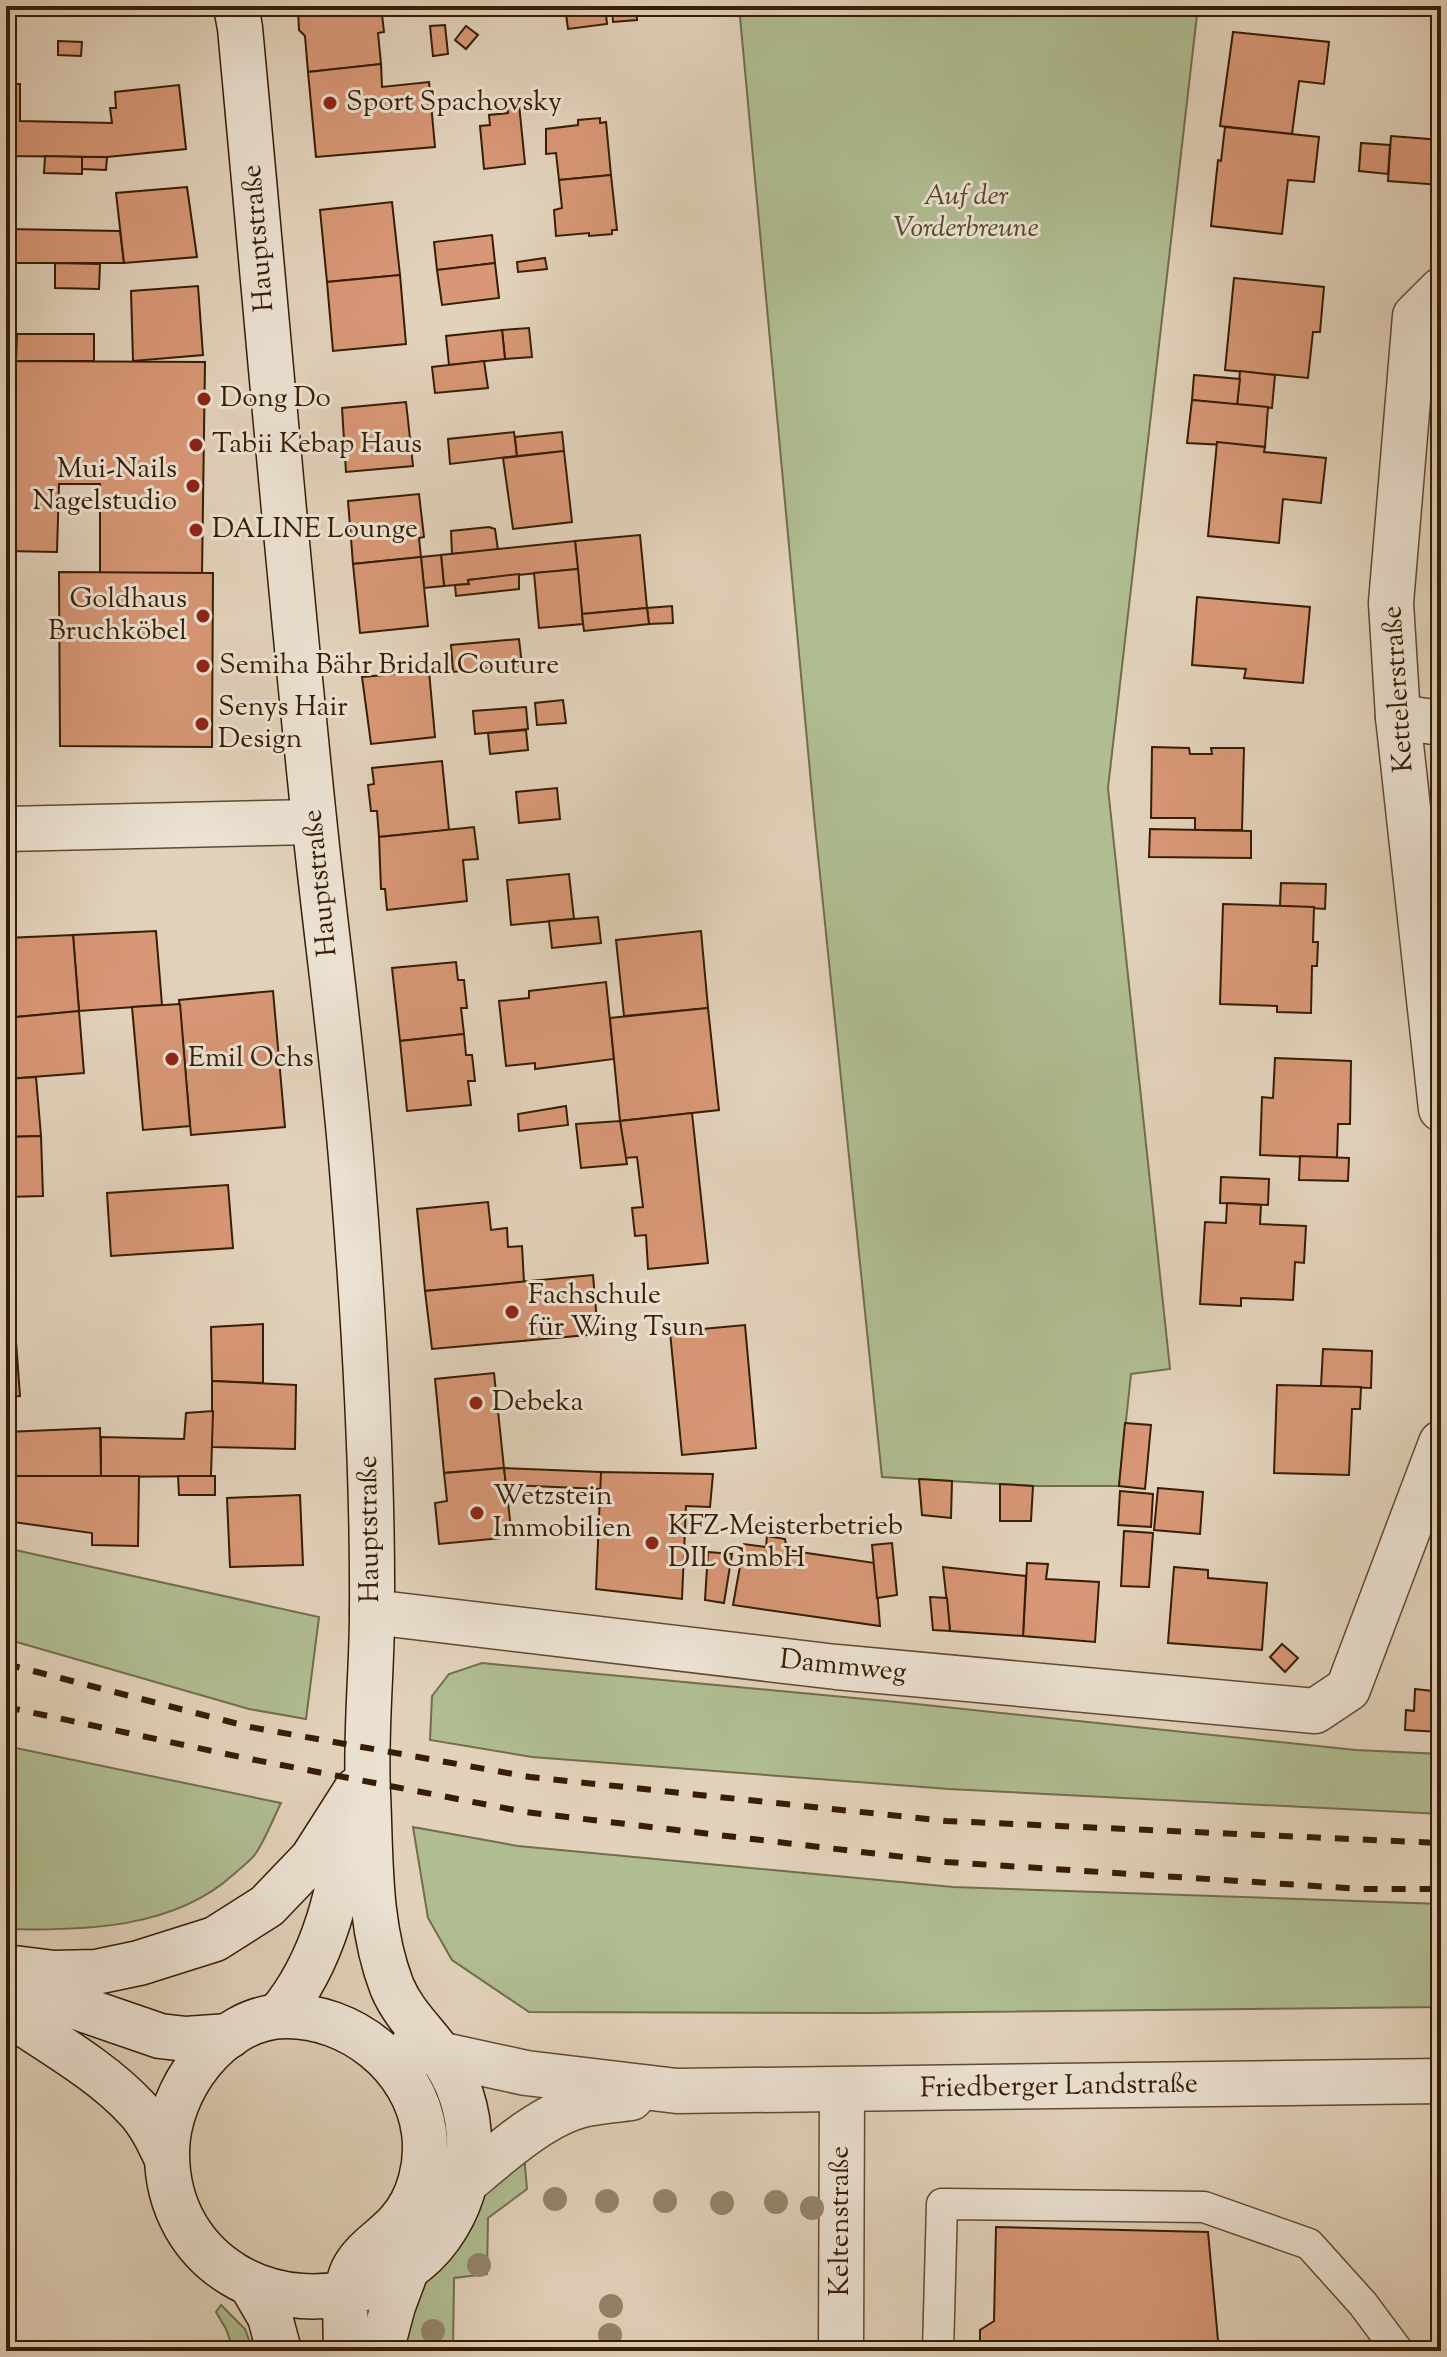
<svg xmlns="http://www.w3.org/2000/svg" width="1447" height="2357" font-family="'Sorts Mill Goudy',serif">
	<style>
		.green { fill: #b0bd92; stroke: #736d4b; stroke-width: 2 }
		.building { fill: #d89776; stroke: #361d04; stroke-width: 2 }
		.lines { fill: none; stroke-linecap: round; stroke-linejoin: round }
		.lane-casing { stroke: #614a32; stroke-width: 33 }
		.street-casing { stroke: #614a32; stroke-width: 47 }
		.secondary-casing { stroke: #361d04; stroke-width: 47 }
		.lane { stroke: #ece2d3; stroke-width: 30 }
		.street { stroke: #ece2d3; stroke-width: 44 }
		.secondary { stroke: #ece2d3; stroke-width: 44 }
		.rail { stroke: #361d04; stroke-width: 6; stroke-dasharray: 14 14; stroke-linecap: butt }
		.tree { fill: #94846a }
		.poi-dot { fill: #8f2418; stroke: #ece2d3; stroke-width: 3 }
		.labels { text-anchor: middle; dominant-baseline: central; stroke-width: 6; stroke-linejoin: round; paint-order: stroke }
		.poi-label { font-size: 28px; fill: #361d04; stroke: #ece2d3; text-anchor: start }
		.park-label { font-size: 28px; font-style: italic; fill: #544528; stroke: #ece2d3 }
		.street-label { font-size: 28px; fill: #361d04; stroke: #ece2d3 }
	</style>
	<rect width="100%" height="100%" fill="#e2d2bb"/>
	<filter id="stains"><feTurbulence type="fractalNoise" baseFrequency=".0025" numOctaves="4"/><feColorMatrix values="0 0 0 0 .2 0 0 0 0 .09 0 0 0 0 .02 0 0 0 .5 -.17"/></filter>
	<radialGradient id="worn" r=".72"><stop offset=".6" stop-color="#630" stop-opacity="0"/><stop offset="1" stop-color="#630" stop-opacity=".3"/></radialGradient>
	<g class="green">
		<polygon points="739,6 1198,6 1108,788 1170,1369 1131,1374 1119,1486 1033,1486 882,1477 815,826"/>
		<polygon points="6,1548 319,1617 306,1719 249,1709 6,1639"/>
		<polygon points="482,1663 897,1702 1356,1750 1441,1754 1441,1814 949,1789 532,1757 430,1740 432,1696 449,1674"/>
		<path d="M6,1746L281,1803C273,1819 266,1838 256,1853C251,1861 241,1867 234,1874C174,1929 83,1931 6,1929Z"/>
		<polygon points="413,1827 518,1846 953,1887 1441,1904 1441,2007 871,2013 529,2012 452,1960 428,1918"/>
		<polygon points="524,2155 527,2189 488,2218 487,2274 454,2278 453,2351 393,2351 407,2303 473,2205"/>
		<polygon points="221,2305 245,2329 253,2351 234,2351 226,2329 216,2312"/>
	</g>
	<g class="building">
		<polygon points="302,6 381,6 384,32 378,33 381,64 308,72 305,36 299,30 298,10"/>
		<polygon points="605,6 607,24 568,29 565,7"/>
		<polygon points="612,6 636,6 637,20 613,22"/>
		<polygon points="445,25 448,54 433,56 430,26"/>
		<polygon points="466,26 478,35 466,49 455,40"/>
		<polygon points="1233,32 1329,42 1324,84 1299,81 1292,134 1220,126"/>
		<polygon points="58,41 82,42 81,56 58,55"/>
		<polygon points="381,64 382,87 429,82 435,147 316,157 308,72"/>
		<polygon points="6,84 20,84 20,121 112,123 110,108 116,108 115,92 179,85 186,149 107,157 6,156"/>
		<polygon points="519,104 525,164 484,169 480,126 490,125 489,115 508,113 507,105"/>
		<polygon points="600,118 600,123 606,122 611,175 559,180 556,153 546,154 546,129 578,125 578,120"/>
		<polygon points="1225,127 1319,137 1314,182 1288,180 1282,234 1211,226 1218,160 1221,161"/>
		<polygon points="1391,136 1441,140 1441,185 1388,181"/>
		<polygon points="1361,143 1390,145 1388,174 1359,171"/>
		<polygon points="45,156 82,157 82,174 44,173"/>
		<polygon points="82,157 107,157 106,170 82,169"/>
		<polygon points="6,158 7,229 120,231 124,263 6,263"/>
		<polygon points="611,175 617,230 612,230 612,234 589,236 589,233 556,236 554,210 562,208 559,180"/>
		<polygon points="187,187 197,257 124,263 116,193"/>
		<polygon points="392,202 400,275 327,282 320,210"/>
		<polygon points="492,235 495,263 437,270 434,242"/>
		<polygon points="545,258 547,269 518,272 517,262"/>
		<polygon points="55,263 100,264 99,289 55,288"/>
		<polygon points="495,263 499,298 442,305 437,270"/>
		<polygon points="400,275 406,344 333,351 327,282"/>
		<polygon points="1234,278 1324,287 1320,332 1313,332 1308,378 1225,370"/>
		<polygon points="198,286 203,355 133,361 131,291"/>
		<polygon points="529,328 532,357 505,359 502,330"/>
		<polygon points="502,330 505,359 449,365 446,336"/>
		<polygon points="6,334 17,334 16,361 6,361"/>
		<polygon points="17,334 94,334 94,361 16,361"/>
		<polygon points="6,361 205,362 202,574 100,573 100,484 59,484 57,552 6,551"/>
		<polygon points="484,361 488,388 435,393 432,367"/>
		<polygon points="1240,371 1275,375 1272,408 1237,405"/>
		<polygon points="1194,375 1240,379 1237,405 1192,400"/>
		<polygon points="1192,400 1268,407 1265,447 1187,443"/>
		<polygon points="406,402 413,466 346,472 342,408"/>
		<polygon points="514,432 517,456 450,464 448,439"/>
		<polygon points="562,432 564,451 517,456 515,437"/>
		<polygon points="1217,442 1265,447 1264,452 1326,458 1321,503 1283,499 1279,543 1208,536"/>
		<polygon points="564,451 572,522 513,529 503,458"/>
		<polygon points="419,494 424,537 419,538 421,557 353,564 348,501"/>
		<polygon points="489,527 495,529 498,550 452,554 451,531"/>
		<polygon points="640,535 647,608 582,614 575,541"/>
		<polygon points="575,541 578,569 468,580 469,584 444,586 441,555"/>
		<polygon points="441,555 444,586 424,588 421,557"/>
		<polygon points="421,557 428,626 360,633 353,564"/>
		<polygon points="578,569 583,624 539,628 534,573"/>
		<polygon points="59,572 213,573 212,747 60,746"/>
		<polygon points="519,574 519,589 456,596 455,585 469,584 468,580"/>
		<polygon points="1197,597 1310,607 1303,683 1244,678 1246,669 1192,665"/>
		<polygon points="672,606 673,623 649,624 647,608"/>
		<polygon points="647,608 649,624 584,631 582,614"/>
		<polygon points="519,639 522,665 453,672 451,645"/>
		<polygon points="429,671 435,737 371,744 362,677"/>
		<polygon points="563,700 566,723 537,725 535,703"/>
		<polygon points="526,707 528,729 475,734 473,711"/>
		<polygon points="526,730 528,750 490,754 488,733"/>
		<polygon points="1152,747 1189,748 1190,754 1212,754 1211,748 1244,748 1242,830 1195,830 1195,818 1151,818"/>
		<polygon points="442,761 449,830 379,837 377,811 371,811 368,785 374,784 372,768"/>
		<polygon points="557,788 560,819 519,823 516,792"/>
		<polygon points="474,827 478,859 463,860 467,901 387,910 385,889 381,889 379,837"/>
		<polygon points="1150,829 1251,831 1251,858 1149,857"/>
		<polygon points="569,874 574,919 511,925 507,880"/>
		<polygon points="1281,883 1326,884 1325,909 1280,906"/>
		<polygon points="1223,904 1314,907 1313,942 1318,942 1317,966 1312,966 1311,1013 1277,1012 1277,1006 1220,1004"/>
		<polygon points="598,917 601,943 552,948 549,921"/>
		<polygon points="156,931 162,1005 79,1011 73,935"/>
		<polygon points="701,931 708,1008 624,1016 616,940"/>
		<polygon points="73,935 79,1011 6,1018 6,938"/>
		<polygon points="456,962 458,980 464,980 467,1008 461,1008 464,1034 400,1041 392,968"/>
		<polygon points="606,982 614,1059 535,1069 535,1063 506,1066 499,1001 529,998 529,991"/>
		<polygon points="273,991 285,1127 191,1135 179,1000"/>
		<polygon points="180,1004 190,1126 143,1130 132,1007"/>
		<polygon points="708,1008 719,1110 620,1121 610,1018"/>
		<polygon points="79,1011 84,1073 6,1079 6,1018"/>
		<polygon points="464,1034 466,1055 472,1055 475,1081 468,1081 471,1105 407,1111 400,1041"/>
		<polygon points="1275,1058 1351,1061 1350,1124 1338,1124 1337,1158 1260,1155 1262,1097 1273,1098"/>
		<polygon points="36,1077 41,1136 6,1137 6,1079"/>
		<polygon points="566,1106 568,1125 519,1131 518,1114"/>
		<polygon points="692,1113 708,1263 648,1269 646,1235 635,1236 632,1208 643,1207 637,1157 625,1158 620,1121"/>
		<polygon points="620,1121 627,1164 581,1168 576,1124"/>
		<polygon points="41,1136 43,1196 6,1197 6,1137"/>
		<polygon points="1300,1156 1349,1158 1348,1181 1299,1180"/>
		<polygon points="1221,1177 1269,1179 1268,1205 1220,1203"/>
		<polygon points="228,1185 233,1248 111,1256 107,1193"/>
		<polygon points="488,1202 491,1230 507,1228 508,1247 522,1246 524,1282 425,1291 417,1209"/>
		<polygon points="1227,1203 1261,1205 1260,1224 1306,1226 1304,1263 1295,1262 1293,1300 1241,1298 1241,1306 1200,1304 1205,1222 1226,1223"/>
		<polygon points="593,1275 598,1334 432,1349 425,1291"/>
		<polygon points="14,1314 20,1396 6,1397 6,1315"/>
		<polygon points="263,1324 263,1383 212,1381 211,1327"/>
		<polygon points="745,1325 756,1448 682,1455 670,1332"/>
		<polygon points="1323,1349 1372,1351 1371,1388 1321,1386"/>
		<polygon points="494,1373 504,1468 444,1473 435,1379"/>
		<polygon points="212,1381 296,1385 295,1449 212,1447"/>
		<polygon points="1277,1385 1361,1387 1360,1409 1352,1409 1349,1475 1274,1473"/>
		<polygon points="213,1411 211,1476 101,1477 101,1437 184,1439 186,1413"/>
		<polygon points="1125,1423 1151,1425 1145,1489 1119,1486"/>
		<polygon points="100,1428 101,1477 6,1476 6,1432"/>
		<polygon points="504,1468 512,1537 439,1544 435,1503 447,1501 444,1473"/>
		<polygon points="504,1468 601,1472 601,1489 506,1485"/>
		<polygon points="601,1472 713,1474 710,1507 686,1506 682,1599 596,1589"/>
		<polygon points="6,1476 139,1476 138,1546 92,1545 92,1533 6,1521"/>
		<polygon points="178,1476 215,1476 215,1495 179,1495"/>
		<polygon points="919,1479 952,1481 951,1518 922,1515"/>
		<polygon points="1000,1484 1033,1486 1031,1521 1000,1521"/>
		<polygon points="1158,1488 1203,1492 1200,1534 1154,1530"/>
		<polygon points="1120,1491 1153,1494 1151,1527 1118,1525"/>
		<polygon points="300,1495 303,1565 230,1567 227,1498"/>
		<polygon points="1124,1531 1153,1533 1149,1587 1121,1586"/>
		<polygon points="767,1536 785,1539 787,1550 875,1563 880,1626 733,1605 744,1544 766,1547"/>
		<polygon points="892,1543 897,1595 877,1598 872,1545"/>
		<polygon points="708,1552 732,1554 724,1603 705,1600"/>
		<polygon points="1027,1563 1048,1564 1046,1579 1099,1582 1095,1642 1023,1636"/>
		<polygon points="943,1567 1026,1576 1023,1636 950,1631"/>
		<polygon points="1174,1567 1208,1570 1208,1578 1267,1583 1262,1650 1168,1643"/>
		<polygon points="930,1597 947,1598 950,1631 933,1630"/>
		<polygon points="1441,1627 1441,1654 1432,1650"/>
		<polygon points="1282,1644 1298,1658 1285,1672 1270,1657"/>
		<polygon points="1415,1689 1441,1692 1441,1732 1405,1730 1406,1710 1414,1711"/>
		<polygon points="996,2227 1208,2232 1219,2351 980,2351 980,2330 994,2321"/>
	</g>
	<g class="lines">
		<defs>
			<polyline id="lane" points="938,2351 942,2204 1204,2207 1309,2244 1363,2304 1398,2351"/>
			<g id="street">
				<polyline points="1441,290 1415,316 1391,603 1398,717 1441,1109"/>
				<polyline points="1398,717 1441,723"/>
				<polyline points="6,829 314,822"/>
				<polyline points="372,1612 836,1667 1315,1711 1348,1689 1441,1443"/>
				<polyline points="411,2048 526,2073 677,2091 1441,2081"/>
				<path d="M466,2182C498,2155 545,2112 587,2104C602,2101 617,2100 631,2098"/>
				<polyline points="841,2351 842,2090"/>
			</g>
			<g id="secondary">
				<path d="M236,6L240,28C265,295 287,562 315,828C327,942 343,1056 352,1170C364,1317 373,1465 372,1612C372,1672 365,1733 368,1793C371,1857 368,1925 392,1987C403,2013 422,2030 439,2053C479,2107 479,2182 440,2236C423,2260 402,2274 376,2284C277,2324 166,2264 167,2152C167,2091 219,2017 285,2016C350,2015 415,2065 424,2132C428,2163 420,2199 398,2223C384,2239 363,2250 353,2270C342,2294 346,2325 346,2351"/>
				<polyline points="6,1967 54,1973 96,1972 139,1963 215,1939 267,1906 312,1859 356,1790"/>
				<polyline points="9,1984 160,2036 186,2039 229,2036"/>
				<path d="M6,2012C50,2042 101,2070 137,2109C150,2123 158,2140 166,2157"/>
				<path d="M278,2016C326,1960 340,1885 352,1814"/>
				<polyline points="252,2286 270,2317 279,2351"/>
				<polyline points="381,2351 393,2306 406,2271"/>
			</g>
		</defs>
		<use href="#lane" class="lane-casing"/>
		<use href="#street" class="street-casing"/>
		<use href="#secondary" class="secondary-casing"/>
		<use href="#lane" class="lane"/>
		<use href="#street" class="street"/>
		<use href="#secondary" class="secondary"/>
		<g class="rail">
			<polyline points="6,1664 250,1727 530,1777 946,1821 1441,1843"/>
			<polyline points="6,1707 245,1758 525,1812 946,1862 1362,1889 1441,1889"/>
		</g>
	</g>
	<g class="tree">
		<circle cx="555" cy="2199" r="12"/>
		<circle cx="607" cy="2201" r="12"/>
		<circle cx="665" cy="2201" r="12"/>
		<circle cx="776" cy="2202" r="12"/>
		<circle cx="722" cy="2203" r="12"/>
		<circle cx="812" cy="2208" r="12"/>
		<circle cx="479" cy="2265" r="12"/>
		<circle cx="611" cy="2306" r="12"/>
		<circle cx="433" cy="2331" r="12"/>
		<circle cx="610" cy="2335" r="12"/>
	</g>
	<g class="poi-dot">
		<circle cx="330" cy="103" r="8"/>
		<circle cx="204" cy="399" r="8"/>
		<circle cx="196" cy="445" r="8"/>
		<circle cx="193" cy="486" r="8"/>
		<circle cx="196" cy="530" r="8"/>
		<circle cx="203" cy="616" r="8"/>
		<circle cx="203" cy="666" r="8"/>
		<circle cx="202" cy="724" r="8"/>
		<circle cx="172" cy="1059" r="8"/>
		<circle cx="512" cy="1312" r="8"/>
		<circle cx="476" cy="1403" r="8"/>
		<circle cx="477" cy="1513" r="8"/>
		<circle cx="652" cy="1543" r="8"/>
	</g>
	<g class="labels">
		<g class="poi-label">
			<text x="346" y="103">Sport Spachovsky</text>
			<text x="220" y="399">Dong Do</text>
			<text x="212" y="445">Tabii Kebap Haus</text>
			<text x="177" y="470" text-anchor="end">Mui-Nails<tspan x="177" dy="32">Nagelstudio</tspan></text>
			<text x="212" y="530">DALINE Lounge</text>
			<text x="187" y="600" text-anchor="end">Goldhaus<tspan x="187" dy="32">Bruchköbel</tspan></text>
			<text x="219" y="666">Semiha Bähr Bridal Couture</text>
			<text x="218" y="708">Senys Hair<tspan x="218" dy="32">Design</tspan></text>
			<text x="188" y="1059">Emil Ochs</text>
			<text x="528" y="1296">Fachschule<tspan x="528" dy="32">für Wing Tsun</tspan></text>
			<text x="492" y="1403">Debeka</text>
			<text x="493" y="1497">Wetzstein<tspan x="493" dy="32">Immobilien</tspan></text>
			<text x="668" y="1527">KFZ-Meisterbetrieb<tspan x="668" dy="32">DIL GmbH</tspan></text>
		</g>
		<g class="park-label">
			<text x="966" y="197">Auf der<tspan x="966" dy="32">Vorderbreune</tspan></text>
		</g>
		<g class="street-label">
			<text transform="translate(259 238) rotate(-95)">Hauptstraße</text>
			<text transform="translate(1399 689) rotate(-94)">Kettelerstraße</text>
			<text transform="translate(321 883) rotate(-96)">Hauptstraße</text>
			<text transform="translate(370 1529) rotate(-91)">Hauptstraße</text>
			<text transform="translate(843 1667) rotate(6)">Dammweg</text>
			<text transform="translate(1059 2087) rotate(-1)">Friedberger Landstraße</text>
			<text transform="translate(841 2221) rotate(-90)">Keltenstraße</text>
		</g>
	</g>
	<rect width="1447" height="2357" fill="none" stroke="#e2d2bb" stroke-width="32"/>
	<rect x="8" y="8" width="1431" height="2341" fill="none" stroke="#361d04" stroke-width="4"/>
	<rect x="16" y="16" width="1415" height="2325" fill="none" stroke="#361d04" stroke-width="2"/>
	<rect width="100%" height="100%" filter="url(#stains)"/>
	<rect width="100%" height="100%" fill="url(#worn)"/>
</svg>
